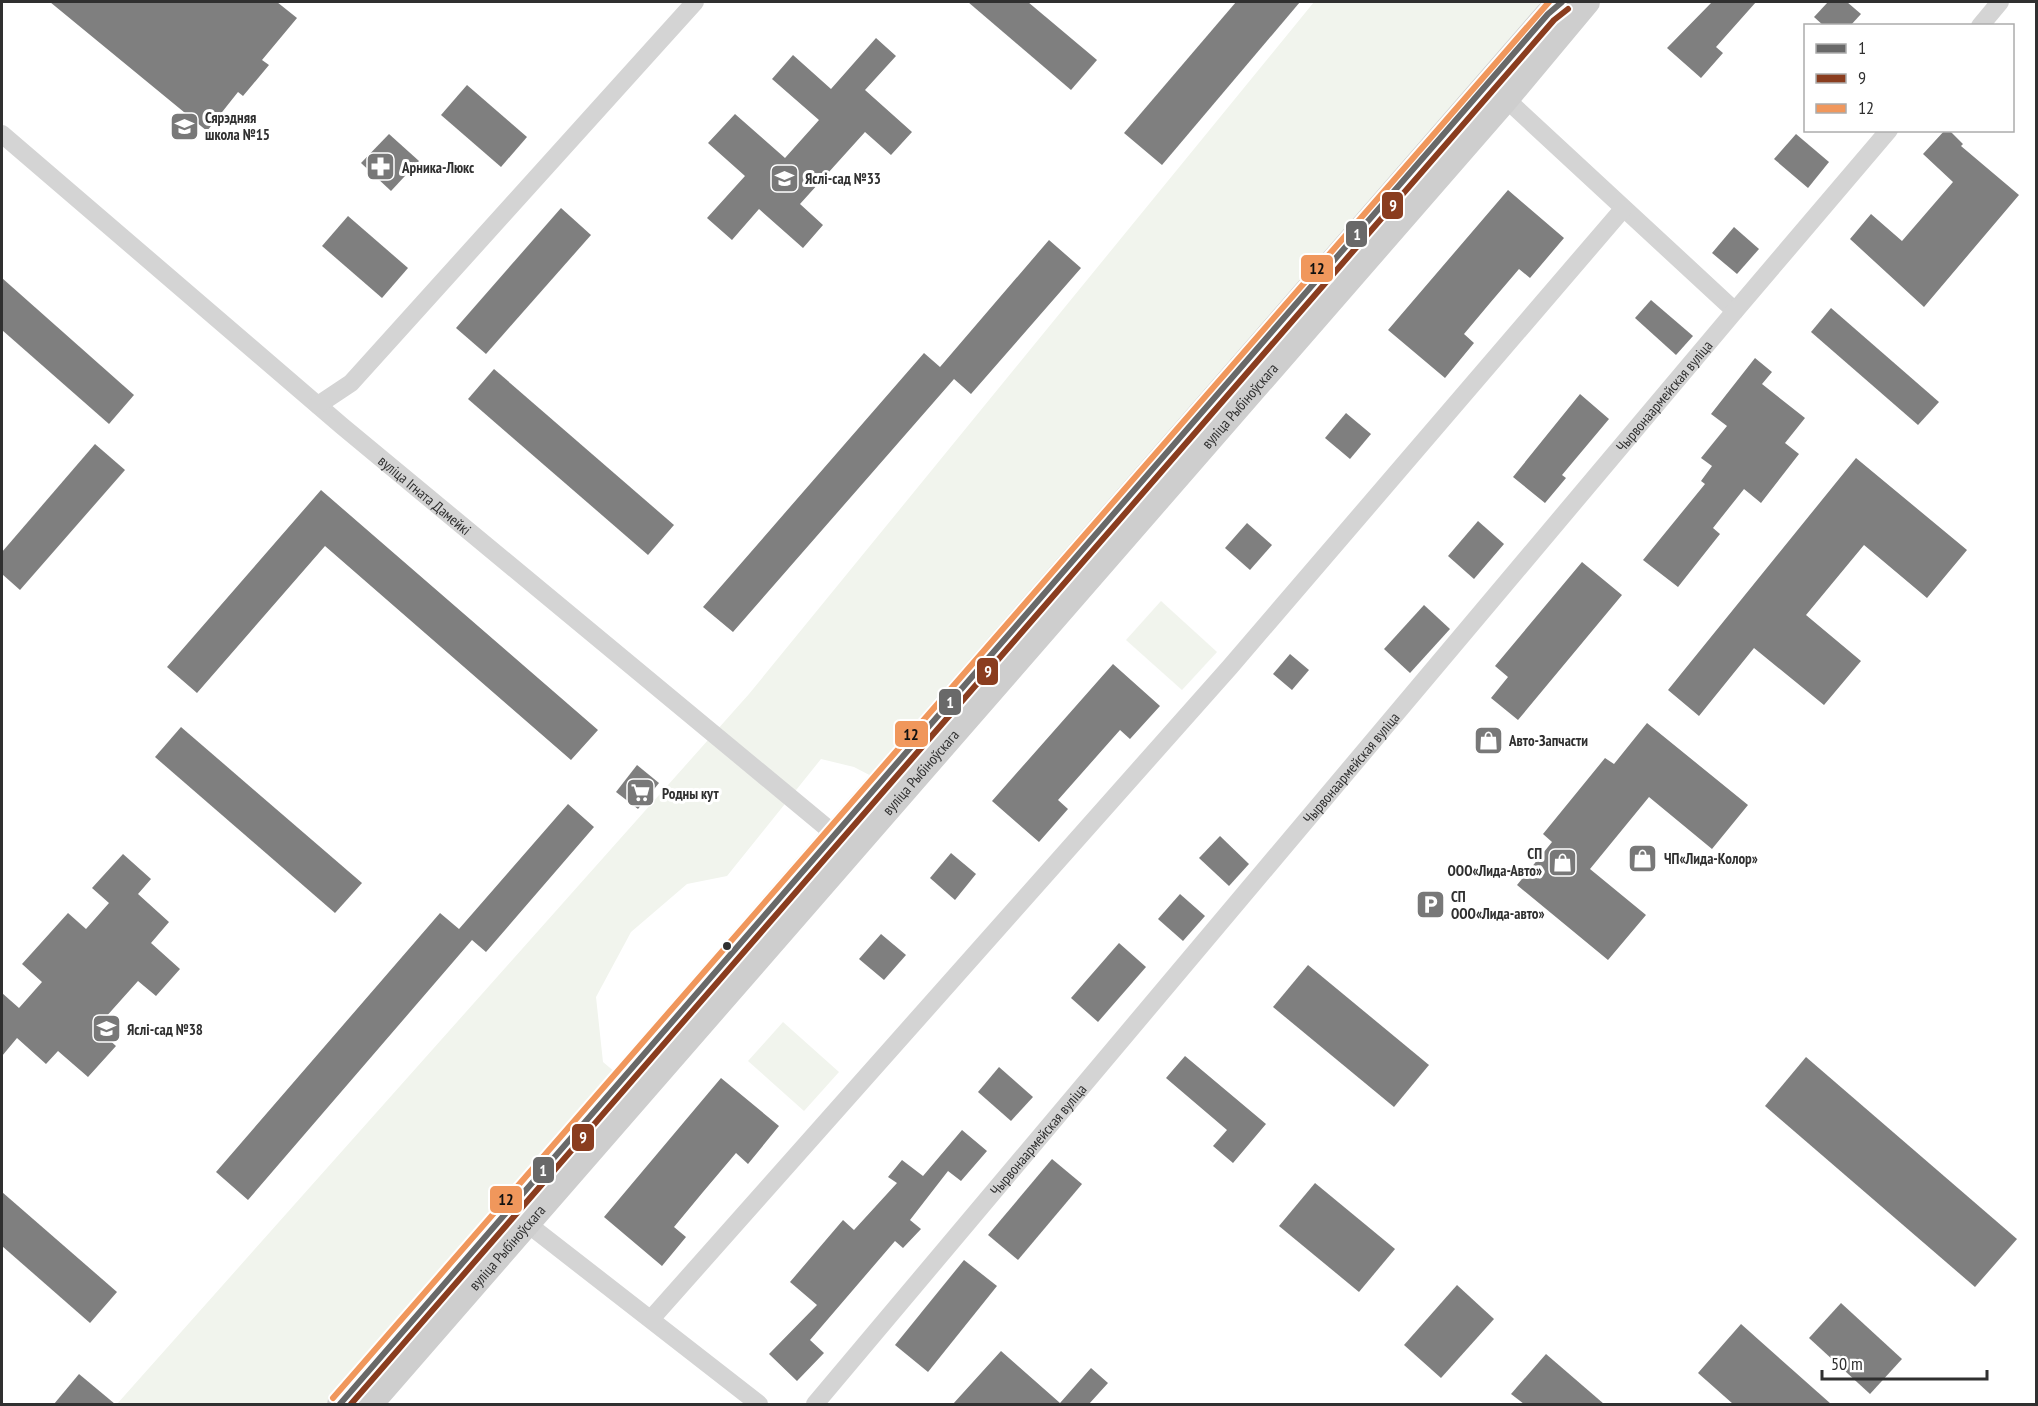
<svg xmlns="http://www.w3.org/2000/svg" width="2038" height="1406" font-family="'PT Sans Narrow',sans-serif">
	<style>
		.green { fill: #f1f4ed }
		.building { fill: #7f7f7f }
		.lines { fill: none; stroke-linecap: round; stroke-linejoin: round }
		.minor { stroke: #d4d4d4; stroke-width: 18 }
		.secondary { stroke: #cecece; stroke-width: 26 }
		.bus-1-casing { stroke: #fff; stroke-width: 10 }
		.bus-2-casing { stroke: #fff; stroke-width: 10 }
		.bus-3-casing { stroke: #fff; stroke-width: 10 }
		.bus-1 { stroke: #696969; stroke-width: 6 }
		.bus-2 { stroke: #8a3d1f; stroke-width: 6 }
		.bus-3 { stroke: #f0975c; stroke-width: 6 }
		.bus-dot { fill: #303030; stroke: #fff; stroke-width: 2 }
		.labels { text-anchor: middle; dominant-baseline: central; stroke-width: 6; stroke-linejoin: round; paint-order: stroke }
		.poi-label { font-size: 15px; font-weight: bold; fill: #303030; stroke: #fff; text-anchor: start }
		.street-label { font-size: 15px; fill: #303030; stroke: #fff }
		.line-badge { stroke: #fff; stroke-width: 2 }
		.badge-label { font-size: 16px; text-anchor: middle; font-weight: bold; fill: #fff }
		.pale-badge-label { font-size: 16px; text-anchor: middle; font-weight: bold; fill: #111 }
	</style>
	<rect width="100%" height="100%" fill="#fff"/>
	<g class="green">
		<polygon points="1314,2 1547,2 881,781 854,767 821,759 727,876 687,884 631,932 596,997 603,1062 622,1078 338,1404 117,1404 749,694"/>
		<polygon points="1161,601 1217,652 1182,690 1126,640"/>
		<polygon points="783,1022 839,1072 804,1111 748,1061"/>
	</g>
	<g class="building">
		<polygon points="50,2 277,2 297,18 262,60 269,65 243,96 238,92 207,131"/>
		<polygon points="968,2 1028,2 1097,60 1071,90"/>
		<polygon points="1236,2 1300,2 1162,165 1124,133"/>
		<polygon points="1712,2 1756,2 1716,47 1723,53 1701,78 1667,48"/>
		<polygon points="1828,2 1847,2 1861,14 1850,26 1824,26 1814,17"/>
		<polygon points="876,38 896,56 865,90 912,132 891,155 865,132 800,204 823,225 803,248 759,209 732,240 707,218 745,176 708,143 735,114 785,158 819,120 772,79 793,55 831,89"/>
		<polygon points="467,85 527,137 501,167 441,115"/>
		<polygon points="1945,130 1949,130 1963,144 1961,146 2019,195 1924,307 1850,239 1871,214 1902,241 1953,182 1923,154"/>
		<polygon points="389,134 419,161 391,191 361,163"/>
		<polygon points="1796,134 1829,162 1808,188 1774,159"/>
		<polygon points="1508,190 1564,238 1530,278 1519,269 1490,303 1464,334 1474,343 1445,378 1388,330"/>
		<polygon points="561,208 591,235 486,354 456,328"/>
		<polygon points="348,216 408,268 382,298 322,246"/>
		<polygon points="1734,227 1759,249 1737,274 1712,253"/>
		<polygon points="1049,240 1081,268 971,394 954,379 733,632 703,607 924,353 940,367"/>
		<polygon points="2,278 134,395 109,424 2,330"/>
		<polygon points="1651,300 1693,336 1676,355 1635,318"/>
		<polygon points="1831,308 1939,402 1918,425 1811,332"/>
		<polygon points="1755,358 1772,372 1762,384 1805,418 1785,443 1799,454 1761,503 1744,489 1713,528 1720,534 1678,587 1643,560 1705,484 1701,481 1712,466 1701,458 1727,426 1711,414"/>
		<polygon points="494,369 674,525 648,555 468,399"/>
		<polygon points="1580,394 1609,419 1562,475 1566,478 1545,503 1513,477"/>
		<polygon points="1346,413 1371,434 1350,459 1325,438"/>
		<polygon points="95,444 125,470 20,590 2,574 2,552"/>
		<polygon points="1856,458 1967,550 1927,598 1864,545 1806,615 1861,661 1824,705 1754,648 1699,716 1668,690"/>
		<polygon points="321,490 598,730 571,760 325,546 197,693 167,667"/>
		<polygon points="1478,521 1504,544 1474,579 1448,556"/>
		<polygon points="1247,523 1272,545 1250,570 1225,548"/>
		<polygon points="1582,562 1622,595 1518,720 1491,698 1508,677 1495,666"/>
		<polygon points="1424,605 1450,629 1410,673 1384,649"/>
		<polygon points="1290,654 1309,670 1292,690 1273,674"/>
		<polygon points="1113,664 1160,706 1130,739 1120,730 1058,800 1068,809 1039,842 992,801"/>
		<polygon points="1647,723 1748,805 1712,849 1649,797 1590,869 1646,915 1608,960 1517,885 1552,842 1543,834 1605,758 1614,764"/>
		<polygon points="181,727 362,883 335,913 155,757"/>
		<polygon points="637,765 659,783 638,809 616,792"/>
		<polygon points="568,804 594,827 486,952 472,940 248,1200 216,1172 440,913 459,929"/>
		<polygon points="1220,836 1249,864 1229,886 1199,858"/>
		<polygon points="951,853 976,874 955,900 930,878"/>
		<polygon points="123,854 151,879 138,894 169,922 151,943 180,969 156,996 138,981 96,1028 116,1046 88,1077 58,1051 46,1064 17,1038 2,1056 2,993 19,1008 42,982 22,964 68,913 86,929 109,903 92,888"/>
		<polygon points="1180,894 1205,916 1183,941 1158,919"/>
		<polygon points="881,934 906,955 884,980 859,959"/>
		<polygon points="1119,943 1146,967 1098,1022 1071,998"/>
		<polygon points="1308,965 1429,1065 1394,1107 1273,1007"/>
		<polygon points="1185,1056 1266,1124 1233,1163 1213,1146 1227,1130 1166,1078"/>
		<polygon points="1806,1057 2017,1239 1975,1287 1765,1106"/>
		<polygon points="999,1067 1033,1097 1011,1121 978,1092"/>
		<polygon points="721,1078 779,1126 748,1164 736,1153 703,1192 674,1227 686,1237 662,1266 604,1217"/>
		<polygon points="962,1130 987,1151 961,1181 948,1171 910,1220 921,1229 903,1248 895,1241 810,1340 824,1353 797,1381 769,1354 817,1305 790,1282 843,1220 854,1230 897,1183 888,1177 902,1160 923,1176"/>
		<polygon points="1052,1159 1082,1184 1018,1260 988,1235"/>
		<polygon points="1315,1183 1395,1249 1359,1292 1279,1226"/>
		<polygon points="2,1192 117,1292 90,1323 2,1246"/>
		<polygon points="964,1260 997,1286 928,1372 895,1345"/>
		<polygon points="1457,1285 1494,1319 1441,1378 1404,1345"/>
		<polygon points="1841,1303 1902,1359 1870,1394 1809,1338"/>
		<polygon points="1741,1324 1831,1404 1733,1404 1698,1373"/>
		<polygon points="1001,1351 1060,1403 1091,1368 1108,1383 1089,1404 953,1404"/>
		<polygon points="1546,1354 1604,1404 1524,1404 1511,1394"/>
		<polygon points="79,1374 115,1404 54,1404"/>
	</g>
	<g class="lines">
		<g class="minor">
			<polyline points="1980,26 2000,2"/>
			<polyline points="1506,99 1735,311"/>
			<path id="s1" d="M2,134L342,426L844,842"/>
			<polyline points="318,405 351,383 695,2"/>
			<polyline points="529,1225 759,1404"/>
			<polyline points="651,1319 1230,667 1623,209"/>
			<path id="s2" d="M815,1404L1735,311L1889,130"/>
		</g>
		<g class="secondary">
			<polyline points="340,1404 1548,14 1562,2"/>
			<path id="s3" d="M370,1404L1506,99L1587,2"/>
		</g>
		<defs>
			<polyline id="bus-1" points="340,1404 1548,14 1562,2"/>
			<polyline id="bus-2" points="351,1404 1554,20 1568,9"/>
			<polyline id="bus-3" points="333,1398 1549,2"/>
		</defs>
		<use href="#bus-1" class="bus-1-casing"/>
		<use href="#bus-2" class="bus-2-casing"/>
		<use href="#bus-3" class="bus-3-casing"/>
		<use href="#bus-1" class="bus-1"/>
		<use href="#bus-2" class="bus-2"/>
		<use href="#bus-3" class="bus-3"/>
	</g>
	<defs>
		<symbol id="school-square" viewBox="-11 -11 22 22"><rect x="-9" y="-9" width="18" height="18" rx="4" fill="#787878" stroke="#fff"/><path d="M0-5L7-2L0 1L-7-2ZM-4 1L0 2.5L4 1V4Q0 6-4 4Z" fill="#fff"/></symbol>
		<symbol id="pharmacy-square" viewBox="-11 -11 22 22"><rect x="-9" y="-9" width="18" height="18" rx="4" fill="#787878" stroke="#fff"/><path d="M-2-6h4v4h4v4h-4v4h-4v-4h-4v-4h4Z" fill="#fff"/></symbol>
		<symbol id="shop-square" viewBox="-11 -11 22 22"><rect x="-9" y="-9" width="18" height="18" rx="4" fill="#787878" stroke="#fff"/><path d="M-5-2.5h2.3a2.7 3.5 0 0 1 5.4 0H5L5.5 6h-11ZM-1.5-2.5h3a1.5 2.3 0 0 0-3 0Z" fill="#fff"/></symbol>
		<symbol id="supermarket-square" viewBox="-11 -11 22 22"><rect x="-9" y="-9" width="18" height="18" rx="4" fill="#787878" stroke="#fff"/><path d="M-6-5.5h2.5l.6 2H6L4.5 2H-2.5L-4.4-4H-6ZM-1.5 3.2a1.3 1.3 0 1 0 .1 0ZM3 3.2a1.3 1.3 0 1 0 .1 0Z" fill="#fff"/></symbol>
		<symbol id="parking-square" viewBox="-11 -11 22 22"><rect x="-9" y="-9" width="18" height="18" rx="4" fill="#787878" stroke="#fff"/><path d="M-3.5-5.5H1a3.5 3.5 0 0 1 0 7H-1V5.5H-3.5ZM-1-3.4V-.6H.8a1.4 1.4 0 0 0 0-2.8Z" fill="#fff"/></symbol>
	</defs>
	<g fill-rule="evenodd">
		<use href="#school-square" x="168" y="110" width="33" height="33"/>
		<use href="#pharmacy-square" x="364" y="150" width="33" height="33"/>
		<use href="#school-square" x="768" y="162" width="33" height="33"/>
		<use href="#shop-square" x="1472" y="724" width="33" height="33"/>
		<use href="#supermarket-square" x="624" y="776" width="33" height="33"/>
		<use href="#shop-square" x="1626" y="842" width="33" height="33"/>
		<use href="#shop-square" x="1546" y="846" width="33" height="33"/>
		<use href="#parking-square" x="1414" y="888" width="33" height="33"/>
		<use href="#school-square" x="90" y="1012" width="33" height="33"/>
	</g>
	<circle class="bus-dot" cx="727" cy="946" r="5"/>
	<g class="labels">
		<g class="poi-label">
			<text x="205" y="117">Сярэдняя<tspan x="205" dy="17">школа №15</tspan></text>
			<text x="402" y="167">Арника-Люкс</text>
			<text x="805" y="178">Яслі-сад №33</text>
			<text x="1509" y="740">Авто-Запчасти</text>
			<text x="662" y="793">Родны кут</text>
			<text x="1542" y="853" text-anchor="end">СП<tspan x="1542" dy="17">ООО«Лида-Авто»</tspan></text>
			<text x="1664" y="858">ЧП«Лида-Колор»</text>
			<text x="1451" y="896">СП<tspan x="1451" dy="17">ООО«Лида-авто»</tspan></text>
			<text x="127" y="1029">Яслі-сад №38</text>
		</g>
		<g class="street-label">
			<text stroke="none"><textPath href="#s2" startOffset="1318">Чырвонаармейская вуліца</textPath></text>
			<text stroke="none"><textPath href="#s3" startOffset="1324">вуліца Рыбіноўскага</textPath></text>
			<text stroke="none"><textPath href="#s1" startOffset="556">вуліца Ігната Дамейкі</textPath></text>
			<text stroke="none"><textPath href="#s2" startOffset="832">Чырвонаармейская вуліца</textPath></text>
			<text stroke="none"><textPath href="#s3" startOffset="838">вуліца Рыбіноўскага</textPath></text>
			<text stroke="none"><textPath href="#s2" startOffset="346">Чырвонаармейская вуліца</textPath></text>
			<text stroke="none"><textPath href="#s3" startOffset="208">вуліца Рыбіноўскага</textPath></text>
		</g>
	</g>
	<g class="line-badge">
		<rect x="1381" y="191" width="23" height="29" rx="6" fill="#8a3d1f"/>
		<rect x="1345" y="220" width="23" height="28" rx="6" fill="#696969"/>
		<rect x="1300" y="254" width="34" height="29" rx="6" fill="#f0975c"/>
		<rect x="976" y="657" width="23" height="29" rx="6" fill="#8a3d1f"/>
		<rect x="938" y="688" width="24" height="28" rx="6" fill="#696969"/>
		<rect x="894" y="720" width="35" height="28" rx="6" fill="#f0975c"/>
		<rect x="571" y="1123" width="24" height="29" rx="6" fill="#8a3d1f"/>
		<rect x="532" y="1156" width="23" height="28" rx="6" fill="#696969"/>
		<rect x="489" y="1185" width="34" height="29" rx="6" fill="#f0975c"/>
	</g>
	<g class="badge-label">
		<text x="1393" y="211">9</text>
		<text x="1357" y="240">1</text>
		<text x="988" y="677">9</text>
		<text x="950" y="708">1</text>
		<text x="583" y="1143">9</text>
		<text x="543" y="1176">1</text>
	</g>
	<g class="pale-badge-label">
		<text x="1317" y="274">12</text>
		<text x="911" y="740">12</text>
		<text x="506" y="1205">12</text>
	</g>
	<rect width="2038" height="1406" fill="none" stroke="#303030" stroke-width="6"/>
	<rect x="1804" y="24" width="210" height="108" fill="#ffffff" stroke="#acacac" stroke-width="1.5"/>
	<rect x="1816" y="44" width="30" height="9" fill="#696969" stroke="#acacac" stroke-width="1.5"/>
	<text x="1858" y="54" font-size="18" fill="#303030">1</text>
	<rect x="1816" y="74" width="30" height="9" fill="#8a3d1f" stroke="#acacac" stroke-width="1.5"/>
	<text x="1858" y="84" font-size="18" fill="#303030">9</text>
	<rect x="1816" y="104" width="30" height="9" fill="#f0975c" stroke="#acacac" stroke-width="1.5"/>
	<text x="1858" y="114" font-size="18" fill="#303030">12</text>
	<path d="M1822 1370v9h165v-9" fill="none" stroke="#303030" stroke-width="3"/>
	<text x="1831" y="1370" font-size="18" fill="#303030" stroke="#ffffff" stroke-width="4.5" paint-order="stroke">50 m</text>
</svg>
